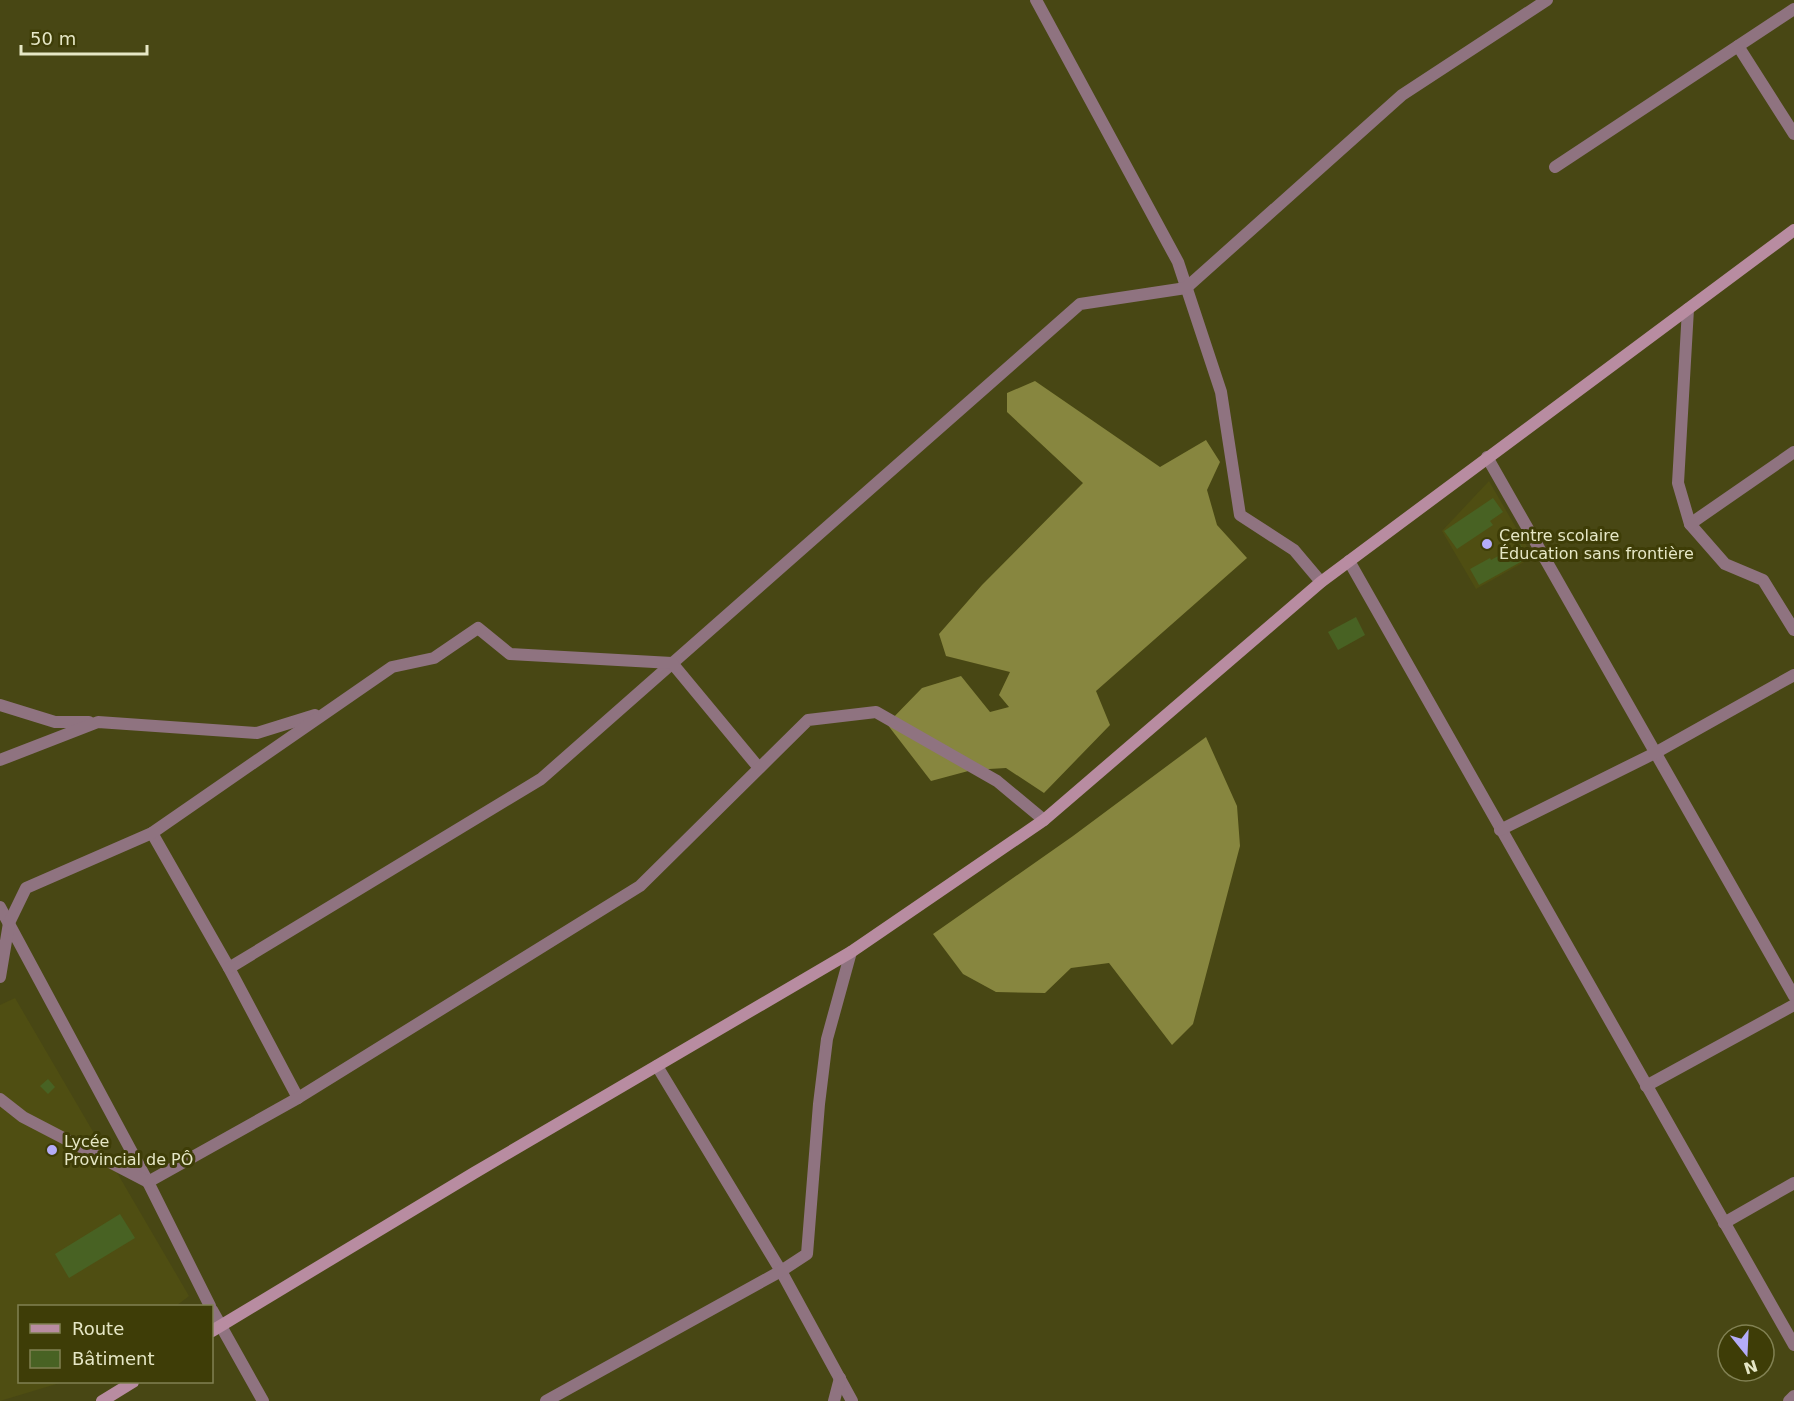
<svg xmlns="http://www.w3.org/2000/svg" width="1794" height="1401" font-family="'DejaVu Sans',sans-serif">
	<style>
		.built { fill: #4f4e12 }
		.forest { fill: #87863f }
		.building { fill: #486223 }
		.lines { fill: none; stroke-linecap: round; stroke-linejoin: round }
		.minor { stroke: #8f7380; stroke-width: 12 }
		.secondary { stroke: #b88ca1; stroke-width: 12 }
		.poi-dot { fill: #b4acf9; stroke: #3e3d07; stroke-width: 2 }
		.labels { text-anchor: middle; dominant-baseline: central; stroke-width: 6; stroke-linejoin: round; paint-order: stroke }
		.poi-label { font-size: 16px; fill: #e6e7c6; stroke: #3e3d07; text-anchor: start }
	</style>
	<rect width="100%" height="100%" fill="#484714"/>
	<g class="built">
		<polygon points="1489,481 1533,557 1476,589 1442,531"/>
		<polygon points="15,998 189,1296 176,1306 20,1306 20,1382 63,1382 0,1401 0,1005"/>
	</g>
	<g class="forest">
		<polygon points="1035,381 1160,467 1206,440 1220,462 1207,490 1217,525 1247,558 1096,691 1110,725 1044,793 1006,768 972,770 931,781 887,724 922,688 961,676 990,712 1009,707 999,695 1010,672 946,656 939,634 982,585 1083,483 1007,412 1007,393"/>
		<polygon points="1206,737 1237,806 1240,846 1193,1024 1172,1045 1109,963 1071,968 1045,993 996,992 963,974 933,934 1073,836"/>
	</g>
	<g class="building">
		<polygon points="1493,498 1503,512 1490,521 1493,525 1457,549 1444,531"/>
		<polygon points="1520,544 1528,558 1479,585 1470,569 1490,558 1491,560"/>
		<polygon points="1356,617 1365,635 1338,650 1328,632"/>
		<polygon points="48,1079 55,1087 48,1094 40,1086"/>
		<polygon points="120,1214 135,1238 69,1278 55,1254"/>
	</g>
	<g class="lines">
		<g class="minor">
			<polyline points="1036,0 1178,262 1221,392 1240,515 1294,550 1321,582"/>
			<polyline points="1738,46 1794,134"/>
			<polyline points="1555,167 1794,9"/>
			<polyline points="1688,309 1678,483 1690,524 1725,564 1763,580 1794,630"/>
			<polyline points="1487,457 1794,996"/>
			<polyline points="1690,524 1794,452"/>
			<polyline points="1349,561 1794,1345"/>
			<polyline points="0,705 55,722 89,722"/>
			<polyline points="0,760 98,722 257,733 315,715"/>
			<polyline points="1500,830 1655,753 1794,675"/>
			<polyline points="152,833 229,968 298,1098"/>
			<polyline points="0,907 148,1182 210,1306"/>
			<polyline points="229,968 541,779 1080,304 1186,288 1402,95 1547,0"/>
			<polyline points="0,977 9,923 26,888 152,833 392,667 434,658 478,628 510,654 672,663 759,768"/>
			<polyline points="657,1066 781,1271 852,1401"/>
			<polyline points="1646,1086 1794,1005"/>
			<polyline points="0,1099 23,1117 148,1182 298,1098 640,886 808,720 876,712 997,781 1044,820"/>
			<polyline points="1724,1223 1794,1183"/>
			<polyline points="212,1310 263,1401"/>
			<polyline points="546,1401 781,1271 807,1254 819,1104 827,1039 851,952"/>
			<polyline points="834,1401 840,1378"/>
			<polyline points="1789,1401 1794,1396"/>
		</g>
		<g class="secondary">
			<polyline points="212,1331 474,1173 851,952 1044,820 1321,582 1794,230"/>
			<polyline points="102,1401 133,1382"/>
		</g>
	</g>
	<g class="poi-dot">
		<circle cx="1487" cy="544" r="6"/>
		<circle cx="52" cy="1150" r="6"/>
	</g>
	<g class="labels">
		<g class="poi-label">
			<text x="1499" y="535">Centre scolaire<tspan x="1499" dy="18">Éducation sans frontière</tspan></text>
			<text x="64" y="1141">Lycée<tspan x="64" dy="18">Provincial de PÔ</tspan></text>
		</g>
	</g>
	<rect x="18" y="1305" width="195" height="78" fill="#3e3d07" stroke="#818153" stroke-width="1.5"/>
	<rect x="30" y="1324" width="30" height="9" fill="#b88ca1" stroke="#818153" stroke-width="1.5"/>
	<text x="72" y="1335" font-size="18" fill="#e6e7c6">Route</text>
	<rect x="30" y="1350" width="30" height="18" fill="#486223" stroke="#818153" stroke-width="1.5"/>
	<text x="72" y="1365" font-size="18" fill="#e6e7c6">Bâtiment</text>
	<g transform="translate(1746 1353) rotate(162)"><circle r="28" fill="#3e3d07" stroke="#818153" stroke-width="1.5"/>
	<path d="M0-4.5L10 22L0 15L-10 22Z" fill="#b4acf9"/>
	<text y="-9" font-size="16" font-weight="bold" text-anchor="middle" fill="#e6e7c6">N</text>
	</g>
	<path d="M21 45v9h126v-9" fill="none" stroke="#e6e7c6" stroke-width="3"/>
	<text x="30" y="45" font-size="18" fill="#e6e7c6" stroke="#3e3d07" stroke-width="4.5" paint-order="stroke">50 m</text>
</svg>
